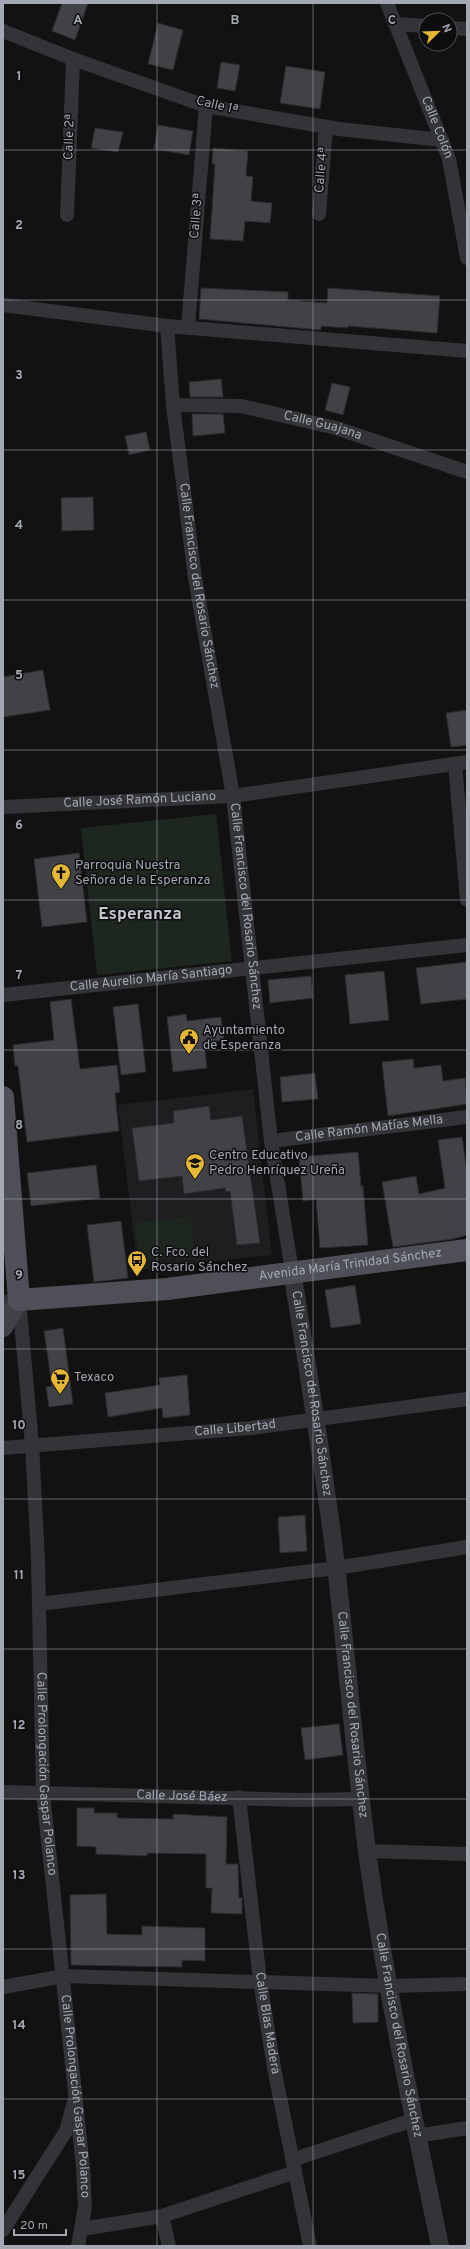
<svg xmlns="http://www.w3.org/2000/svg" width="470" height="2249" font-family="Overpass,sans-serif">
	<style>
		.built { fill: #1e1e20 }
		.green { fill: #1e2620 }
		.building { fill: #414246; stroke: #2c2c2f }
		.lines { fill: none; stroke-linecap: round; stroke-linejoin: round }
		.minor { stroke: #333438; stroke-width: 14 }
		.tertiary { stroke: #333438; stroke-width: 18 }
		.secondary { stroke: #414248; stroke-width: 20 }
		.primary { stroke: #4f5057; stroke-width: 22 }
		.grid { fill: none; stroke: #a4a8b3; stroke-width: 1; stroke-opacity: 0.55 }
		.labels { text-anchor: middle; dominant-baseline: central; stroke-width: 3; stroke-linejoin: round; paint-order: stroke }
		.street-label { font-size: 13px; fill: #a4a8b3; stroke: #0d0d0e }
		.poi-label { font-size: 13px; fill: #a4a8b3; stroke: #0d0d0e; text-anchor: start }
		.district-label { font-size: 17px; font-weight: bold; fill: #c5c7cf; stroke: #0d0d0e }
		.grid-label { font-size: 13px; text-anchor: middle; font-weight: bold; fill: #a4a8b3; stroke: #0d0d0e; stroke-width: 3; stroke-linejoin: round; paint-order: stroke }
	</style>
	<rect width="100%" height="100%" fill="#121213"/>
	<polygon class="built" points="253,1089 272,1255 138,1270 118,1105"/>
	<g class="green">
		<polygon points="216,814 232,961 97,975 81,828"/>
		<polygon points="191,1216 195,1255 139,1262 135,1223"/>
	</g>
	<g class="building">
		<polygon points="62,3 88,3 75,40 52,31"/>
		<polygon points="158,23 183,30 173,70 148,64"/>
		<polygon points="221,62 240,65 235,91 217,88"/>
		<polygon points="286,66 325,72 320,109 280,103"/>
		<polygon points="158,125 193,131 189,155 154,149"/>
		<polygon points="95,128 123,132 118,152 91,148"/>
		<polygon points="213,148 248,151 246,176 253,177 251,201 272,203 270,223 245,221 243,241 210,239 215,164 212,164"/>
		<polygon points="201,288 288,292 288,300 327,303 328,288 440,296 437,333 348,326 348,328 321,326 321,330 199,319"/>
		<polygon points="221,379 223,397 190,397 189,382"/>
		<polygon points="332,383 350,387 343,415 325,410"/>
		<polygon points="192,414 223,414 225,433 193,436"/>
		<polygon points="146,432 150,450 129,455 125,436"/>
		<polygon points="93,497 94,530 62,531 61,498"/>
		<polygon points="43,670 50,710 3,717 3,677"/>
		<polygon points="467,710 467,745 451,747 446,713"/>
		<polygon points="79,853 87,922 42,927 34,859"/>
		<polygon points="467,962 467,999 421,1004 416,968"/>
		<polygon points="384,971 389,1020 350,1024 345,975"/>
		<polygon points="311,976 313,998 270,1003 268,980"/>
		<polygon points="71,999 80,1069 117,1065 120,1092 115,1093 119,1131 27,1142 18,1066 15,1066 13,1045 54,1040 50,1002"/>
		<polygon points="138,1004 146,1072 121,1075 113,1007"/>
		<polygon points="186,1014 187,1021 221,1017 224,1040 204,1043 207,1068 173,1072 167,1017"/>
		<polygon points="413,1059 414,1068 441,1065 443,1081 465,1078 467,1104 388,1116 382,1062"/>
		<polygon points="315,1073 318,1099 282,1102 280,1077"/>
		<polygon points="209,1106 211,1120 242,1116 260,1243 237,1245 230,1191 226,1192 225,1188 184,1194 182,1176 139,1181 132,1128 174,1123 173,1111"/>
		<polygon points="462,1137 467,1172 467,1235 453,1239 393,1247 382,1182 416,1176 419,1194 445,1188 438,1140"/>
		<polygon points="358,1152 361,1186 363,1186 368,1245 320,1248 316,1199 303,1201 299,1157"/>
		<polygon points="96,1165 100,1198 31,1206 27,1173"/>
		<polygon points="121,1221 128,1278 94,1282 87,1225"/>
		<polygon points="355,1285 361,1324 331,1328 325,1290"/>
		<polygon points="63,1328 73,1404 49,1407 46,1387 52,1386 44,1331"/>
		<polygon points="187,1375 190,1415 163,1418 162,1408 108,1417 105,1393 160,1385 159,1378"/>
		<polygon points="305,1515 307,1551 280,1553 278,1517"/>
		<polygon points="339,1724 343,1755 305,1760 301,1728"/>
		<polygon points="77,1808 94,1808 94,1813 117,1813 117,1818 173,1819 173,1814 227,1817 226,1864 238,1864 239,1898 242,1898 242,1914 211,1913 212,1888 206,1888 206,1854 147,1853 147,1856 96,1854 96,1847 77,1846"/>
		<polygon points="106,1894 107,1934 142,1935 142,1926 205,1928 205,1961 182,1960 182,1967 71,1965 70,1895"/>
		<polygon points="352,1993 378,1994 378,2022 353,2023"/>
	</g>
	<g class="lines">
		<g class="minor">
			<path id="s1" d="M387,3L449,159L467,258"/>
			<polyline points="395,24 426,26"/>
			<polyline points="450,28 467,29"/>
			<polyline points="3,31 73,59 206,106 339,129 442,140"/>
			<polyline points="319,214 326,127"/>
			<polyline points="67,215 73,59"/>
			<polyline points="3,305 167,326 467,351"/>
			<path id="s2" d="M167,326L173,405L195,578L233,796L271,1141L292,1271"/>
			<polyline points="188,327 206,106"/>
			<path id="s3" d="M173,405L241,406L336,428L467,472"/>
			<polyline points="455,764 467,900"/>
			<path id="s4" d="M3,807L233,796L467,762"/>
			<path id="s5" d="M3,995L467,945"/>
			<path id="s6" d="M271,1141L467,1117"/>
			<path id="s7" d="M3,1302L19,1300L32,1444L38,1559L43,1794L83,2167L85,2207L78,2246"/>
			<path id="s8" d="M3,1448L251,1428L467,1399"/>
			<polyline points="39,1604 336,1568 467,1547"/>
			<path id="s9" d="M3,1792L300,1800L362,1799"/>
			<path id="s10" d="M239,1797L260,1981L274,2068L310,2246"/>
			<polyline points="367,1851 467,1854"/>
			<polyline points="3,1987 64,1976 389,1986 467,1984"/>
			<polyline points="417,2136 467,2128"/>
			<polyline points="292,2160 413,2120"/>
			<polyline points="162,2216 169,2246"/>
			<polyline points="82,2229 162,2216 295,2172"/>
			<polyline points="3,2230 66,2131 74,2102"/>
		</g>
		<path class="tertiary" id="s11" d="M292,1271C308,1369 324,1467 336,1566C347,1661 355,1756 367,1851C385,1984 413,2115 440,2246"/>
		<polyline class="secondary" points="3,1327 19,1300"/>
		<path class="primary" id="s12" d="M3,1097L19,1300L167,1289L467,1250"/>
	</g>
	<path class="grid" d="M157,3V2246M313,3V2246M3,150H467M3,300H467M3,450H467M3,600H467M3,750H467M3,900H467M3,1050H467M3,1199H467M3,1349H467M3,1499H467M3,1649H467M3,1799H467M3,1949H467M3,2099H467"/>
	<defs>
		<symbol id="church-pin" viewBox="-11 -11 22 30"><path d="M0 17L-7.5 6A9.5 9.5 0 1 1 7.5 6Z" fill="#e6b737" stroke="#0d0d0e"/><path d="M-1.2-6h2.4v3.5h3.3v2.4h-3.3V6h-2.4V-.1h-3.3v-2.4h3.3Z" fill="#111"/></symbol>
		<symbol id="civic-pin" viewBox="-11 -11 22 30"><path d="M0 17L-7.5 6A9.5 9.5 0 1 1 7.5 6Z" fill="#e6b737" stroke="#0d0d0e"/><path d="M-.6-6.5H3V-4.5H.6V-3L4-1V1h2V6H-6V1h2V-1L-.6-3ZM-1.2 2.5V6h2.4V2.5Z" fill="#111"/></symbol>
		<symbol id="school-pin" viewBox="-11 -11 22 30"><path d="M0 17L-7.5 6A9.5 9.5 0 1 1 7.5 6Z" fill="#e6b737" stroke="#0d0d0e"/><path d="M0-5L7-2L0 1L-7-2ZM-4 1L0 2.5L4 1V4Q0 6-4 4Z" fill="#111"/></symbol>
		<symbol id="bus-pin" viewBox="-11 -11 22 30"><path d="M0 17L-7.5 6A9.5 9.5 0 1 1 7.5 6Z" fill="#e6b737" stroke="#0d0d0e"/><path d="M-5-6H5V4H4V6H2V4H-2V6H-4V4H-5ZM-3.5-4V0h7V-4ZM-3.5 1.2v1.5H-2V1.2ZM2 1.2v1.5H3.5V1.2Z" fill="#111"/></symbol>
		<symbol id="supermarket-pin" viewBox="-11 -11 22 30"><path d="M0 17L-7.5 6A9.5 9.5 0 1 1 7.5 6Z" fill="#e6b737" stroke="#0d0d0e"/><path d="M-6-5.5h2.5l.6 2H6L4.5 2H-2.5L-4.4-4H-6ZM-1.5 3.2a1.3 1.3 0 1 0 .1 0ZM3 3.2a1.3 1.3 0 1 0 .1 0Z" fill="#111"/></symbol>
	</defs>
	<g fill-rule="evenodd">
		<use href="#church-pin" x="50" y="862" width="22" height="30"/>
		<use href="#civic-pin" x="178" y="1027" width="22" height="30"/>
		<use href="#school-pin" x="184" y="1152" width="22" height="30"/>
		<use href="#bus-pin" x="126" y="1249" width="22" height="30"/>
		<use href="#supermarket-pin" x="49" y="1367" width="22" height="30"/>
	</g>
	<g class="labels">
		<g class="street-label">
			<text transform="translate(217 106) rotate(13)">Calle 1ª</text>
			<text stroke="none"><textPath href="#s1" startOffset="134">Calle Colón</textPath></text>
			<text transform="translate(70 137) rotate(-88)">Calle 2ª</text>
			<text transform="translate(322 170) rotate(-85)">Calle 4ª</text>
			<text transform="translate(197 216) rotate(-85)">Calle 3ª</text>
			<text stroke="none"><textPath href="#s3" startOffset="152">Calle Guajana</textPath></text>
			<text stroke="none"><textPath href="#s2" startOffset="262">Calle Francisco del Rosario Sánchez</textPath></text>
			<text stroke="none"><textPath href="#s4" startOffset="137">Calle José Ramón Luciano</textPath></text>
			<text stroke="none"><textPath href="#s2" startOffset="586">Calle Francisco del Rosario Sánchez</textPath></text>
			<text stroke="none"><textPath href="#s5" startOffset="149">Calle Aurelio María Santiago</textPath></text>
			<text stroke="none"><textPath href="#s6" startOffset="99">Calle Ramón Matías Mella</textPath></text>
			<text stroke="none"><textPath href="#s12" startOffset="537">Avenida María Trinidad Sánchez</textPath></text>
			<text stroke="none"><textPath href="#s11" startOffset="124">Calle Francisco del Rosario Sánchez</textPath></text>
			<text stroke="none"><textPath href="#s8" startOffset="233">Calle Libertad</textPath></text>
			<text stroke="none"><textPath href="#s11" startOffset="448">Calle Francisco del Rosario Sánchez</textPath></text>
			<text stroke="none"><textPath href="#s7" startOffset="491">Calle Prolongación Gaspar Polanco</textPath></text>
			<text stroke="none"><textPath href="#s9" startOffset="179">Calle José Báez</textPath></text>
			<text stroke="none"><textPath href="#s10" startOffset="228">Calle Blas Madera</textPath></text>
			<text stroke="none"><textPath href="#s11" startOffset="772">Calle Francisco del Rosario Sánchez</textPath></text>
			<text stroke="none"><textPath href="#s7" startOffset="815">Calle Prolongación Gaspar Polanco</textPath></text>
		</g>
		<g class="poi-label">
			<text x="75" y="866">Parroquia Nuestra<tspan x="75" dy="15">Señora de la Esperanza</tspan></text>
			<text x="203" y="1031">Ayuntamiento<tspan x="203" dy="15">de Esperanza</tspan></text>
			<text x="209" y="1156">Centro Educativo<tspan x="209" dy="15">Pedro Henríquez Ureña</tspan></text>
			<text x="151" y="1253">C. Fco. del<tspan x="151" dy="15">Rosario Sánchez</tspan></text>
			<text x="74" y="1378">Texaco</text>
		</g>
		<g class="district-label">
			<text x="140" y="915">Esperanza</text>
		</g>
	</g>
	<g class="grid-label">
		<text x="78" y="24">A</text>
		<text x="235" y="24">B</text>
		<text x="392" y="24">C</text>
		<text x="19" y="80">1</text>
		<text x="19" y="229">2</text>
		<text x="19" y="379">3</text>
		<text x="19" y="529">4</text>
		<text x="19" y="679">5</text>
		<text x="19" y="829">6</text>
		<text x="19" y="979">7</text>
		<text x="19" y="1129">8</text>
		<text x="19" y="1279">9</text>
		<text x="19" y="1429">10</text>
		<text x="19" y="1579">11</text>
		<text x="19" y="1729">12</text>
		<text x="19" y="1879">13</text>
		<text x="19" y="2029">14</text>
		<text x="19" y="2179">15</text>
	</g>
	<rect width="470" height="2249" fill="none" stroke="#a4a8b3" stroke-width="8"/>
	<g transform="translate(438 32) rotate(67)"><circle r="19" fill="#0d0d0e" stroke="#494b50"/>
	<path d="M0-3L7 15L0 10L-7 15Z" fill="#e6b737"/>
	<text y="-6" font-size="11" font-weight="bold" text-anchor="middle" fill="#a4a8b3">N</text>
	</g>
	<path d="M14 2229v6h52v-6" fill="none" stroke="#a4a8b3" stroke-width="2"/>
	<text x="20" y="2229" font-size="12" fill="#a4a8b3" stroke="#0d0d0e" stroke-width="3" paint-order="stroke">20 m</text>
</svg>
